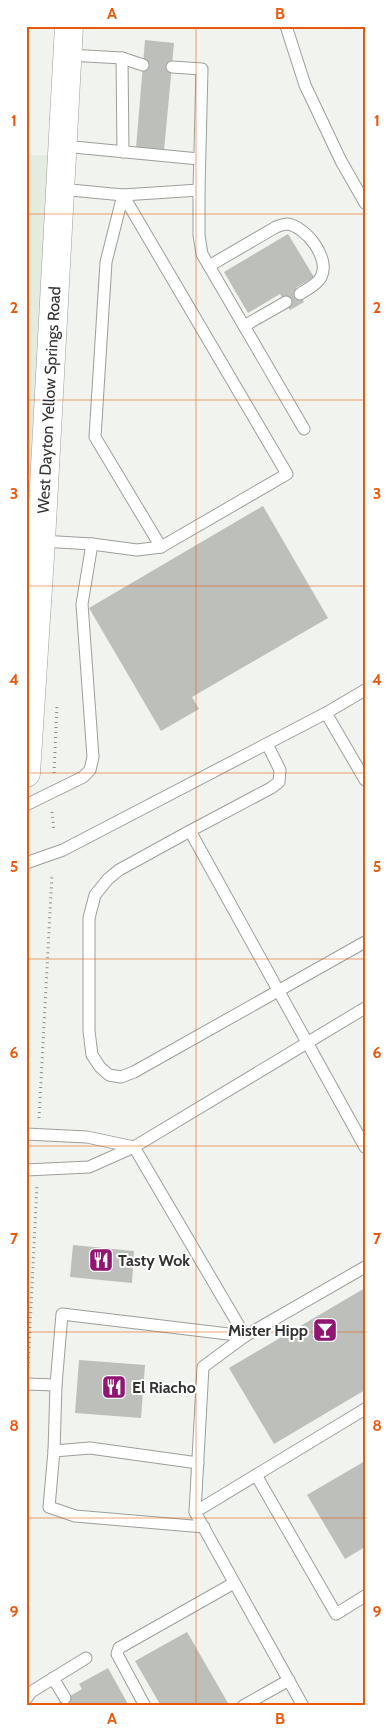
<svg xmlns="http://www.w3.org/2000/svg" width="391" height="1732" font-family="Cabin,sans-serif">
	<style>
		.built { fill: #e4ebdf }
		.building { fill: #bdbfba }
		.lines { fill: none; stroke-linecap: round; stroke-linejoin: round }
		.lane-casing { stroke: #9c9f9a; stroke-width: 13 }
		.secondary-casing { stroke: #9c9f9a; stroke-width: 29 }
		.path { stroke: #8c8e8b; stroke-width: 3; stroke-dasharray: 1 4; stroke-linecap: butt }
		.lane { stroke: #fff; stroke-width: 11 }
		.secondary { stroke: #fff; stroke-width: 28 }
		.grid { fill: none; stroke: #e8590c; stroke-width: 1; stroke-opacity: 0.55 }
		.labels { text-anchor: middle; dominant-baseline: central; stroke-width: 4; stroke-linejoin: round; paint-order: stroke }
		.street-label { font-size: 16px; fill: #333432; stroke: #fff }
		.poi-label { font-size: 16px; font-weight: bold; fill: #333432; stroke: #fff; text-anchor: start }
		.neatline { fill: none; stroke: #e8590c; stroke-width: 2 }
		.grid-label { font-size: 16px; text-anchor: middle; font-weight: bold; fill: #e8590c }
	</style>
	<rect width="100%" height="100%" fill="#f0f3ee"/>
	<polygon class="built" points="26,155 62,155 26,773"/>
	<g class="building">
		<polygon points="145,40 174,43 164,151 136,148"/>
		<polygon points="288,234 314,277 296,288 304,302 290,310 280,294 248,313 224,272"/>
		<polygon points="263,506 328,618 192,697 199,709 161,731 89,608"/>
		<polygon points="73,1245 134,1251 132,1283 70,1277"/>
		<polygon points="365,1288 365,1390 274,1444 229,1368"/>
		<polygon points="79,1360 145,1365 141,1418 75,1413"/>
		<polygon points="365,1461 365,1547 345,1559 307,1495"/>
		<polygon points="187,1632 228,1703 223,1706 161,1706 135,1661"/>
		<polygon points="108,1668 129,1706 53,1706 82,1689 79,1684"/>
	</g>
	<g class="lines">
		<defs>
			<g id="lane">
				<polyline points="286,26 305,85 341,161 365,203"/>
				<polyline points="68,55 122,58 143,65"/>
				<polyline points="122,58 123,152"/>
				<polyline points="172,67 202,69 199,190"/>
				<polyline points="63,146 199,159"/>
				<polyline points="60,189 123,195 199,190 199,235 202,254 304,429"/>
				<polyline points="123,195 106,262 95,437 161,547"/>
				<path d="M209,266L276,227C279,226 283,224 287,224C306,226 331,259 321,277C317,285 307,289 300,294"/>
				<polyline points="244,326 286,302"/>
				<polyline points="41,541 92,544 137,550 161,547 287,474 123,195"/>
				<polyline points="326,713 365,780"/>
				<polyline points="267,744 280,770 279,782 271,788 190,831 365,1147"/>
				<polyline points="26,805 83,777 90,770 93,757 82,604 92,544"/>
				<polyline points="190,831 119,870 108,879 95,895 89,918 89,1031 92,1055 100,1067 109,1075 121,1077 134,1072 365,942"/>
				<polyline points="26,863 63,850 326,713 365,690"/>
				<polyline points="26,1134 87,1137 134,1147 245,1336"/>
				<polyline points="26,1170 89,1167 134,1147 365,1008"/>
				<polyline points="26,1384 56,1385"/>
				<polyline points="54,1451 56,1385 62,1314 245,1336"/>
				<polyline points="198,1463 90,1448 54,1451 49,1507 75,1516 204,1527"/>
				<polyline points="256,1475 336,1614 365,1596"/>
				<polyline points="195,1512 365,1409"/>
				<polyline points="53,1678 65,1698"/>
				<polyline points="26,1699 31,1692 86,1658"/>
				<polyline points="145,1706 117,1654 119,1648 234,1583"/>
				<polyline points="243,1706 289,1680"/>
				<polyline points="303,1706 195,1512 203,1367 245,1336 365,1267"/>
			</g>
			<polyline id="secondary" points="26,773 41,541 69,26"/>
		</defs>
		<use href="#lane" class="lane-casing"/>
		<use href="#secondary" class="secondary-casing"/>
		<g class="path">
			<polyline points="54,773 57,704"/>
			<polyline points="52,812 54,831"/>
			<polyline points="39,1118 52,875"/>
			<polyline points="28,1368 37,1184"/>
			<polyline points="26,1419 27,1404"/>
		</g>
		<use href="#lane" class="lane"/>
		<use href="#secondary" class="secondary"/>
	</g>
	<path class="grid" d="M196,26V1706M26,214H365M26,400H365M26,586H365M26,773H365M26,959H365M26,1146H365M26,1332H365M26,1518H365"/>
	<defs>
		<symbol id="restaurant-square" viewBox="-11 -11 22 22"><rect x="-9" y="-9" width="18" height="18" rx="4" fill="#911572" stroke="#fff"/><path d="M-5-6h1v4h1v-4h1v4h1v-4h1v5L-1.5 .5V6h-2V.5L-5-1ZM5-6V6H3V1.5H1.5Q1.5-4 5-6Z" fill="#fff"/></symbol>
		<symbol id="bar-square" viewBox="-11 -11 22 22"><rect x="-9" y="-9" width="18" height="18" rx="4" fill="#911572" stroke="#fff"/><path d="M-6-5H6L.8 .8V4.5H3.5V6h-7V4.5H-.8V.8Z" fill="#fff"/></symbol>
	</defs>
	<g fill-rule="evenodd">
		<use href="#restaurant-square" x="87" y="1246" width="28" height="28"/>
		<use href="#bar-square" x="311" y="1316" width="28" height="28"/>
		<use href="#restaurant-square" x="100" y="1373" width="28" height="28"/>
	</g>
	<g class="labels">
		<g class="street-label">
			<text transform="translate(49 400) rotate(-87)">West Dayton Yellow Springs Road</text>
		</g>
		<g class="poi-label">
			<text x="118" y="1260">Tasty Wok</text>
			<text x="308" y="1330" text-anchor="end">Mister Hipp</text>
			<text x="132" y="1387">El Riacho</text>
		</g>
	</g>
	<rect width="391" height="1732" fill="none" stroke="#ffffff" stroke-width="55"/>
	<rect x="28" y="28" width="336" height="1676" class="neatline"/>
	<g class="grid-label">
		<text x="112" y="19">A</text>
		<text x="280" y="19">B</text>
		<text x="14" y="126">1</text>
		<text x="377" y="126">1</text>
		<text x="14" y="313">2</text>
		<text x="377" y="313">2</text>
		<text x="14" y="499">3</text>
		<text x="377" y="499">3</text>
		<text x="14" y="685">4</text>
		<text x="377" y="685">4</text>
		<text x="14" y="872">5</text>
		<text x="377" y="872">5</text>
		<text x="14" y="1058">6</text>
		<text x="377" y="1058">6</text>
		<text x="14" y="1244">7</text>
		<text x="377" y="1244">7</text>
		<text x="14" y="1431">8</text>
		<text x="377" y="1431">8</text>
		<text x="14" y="1617">9</text>
		<text x="377" y="1617">9</text>
		<text x="112" y="1724">A</text>
		<text x="280" y="1724">B</text>
	</g>
</svg>
